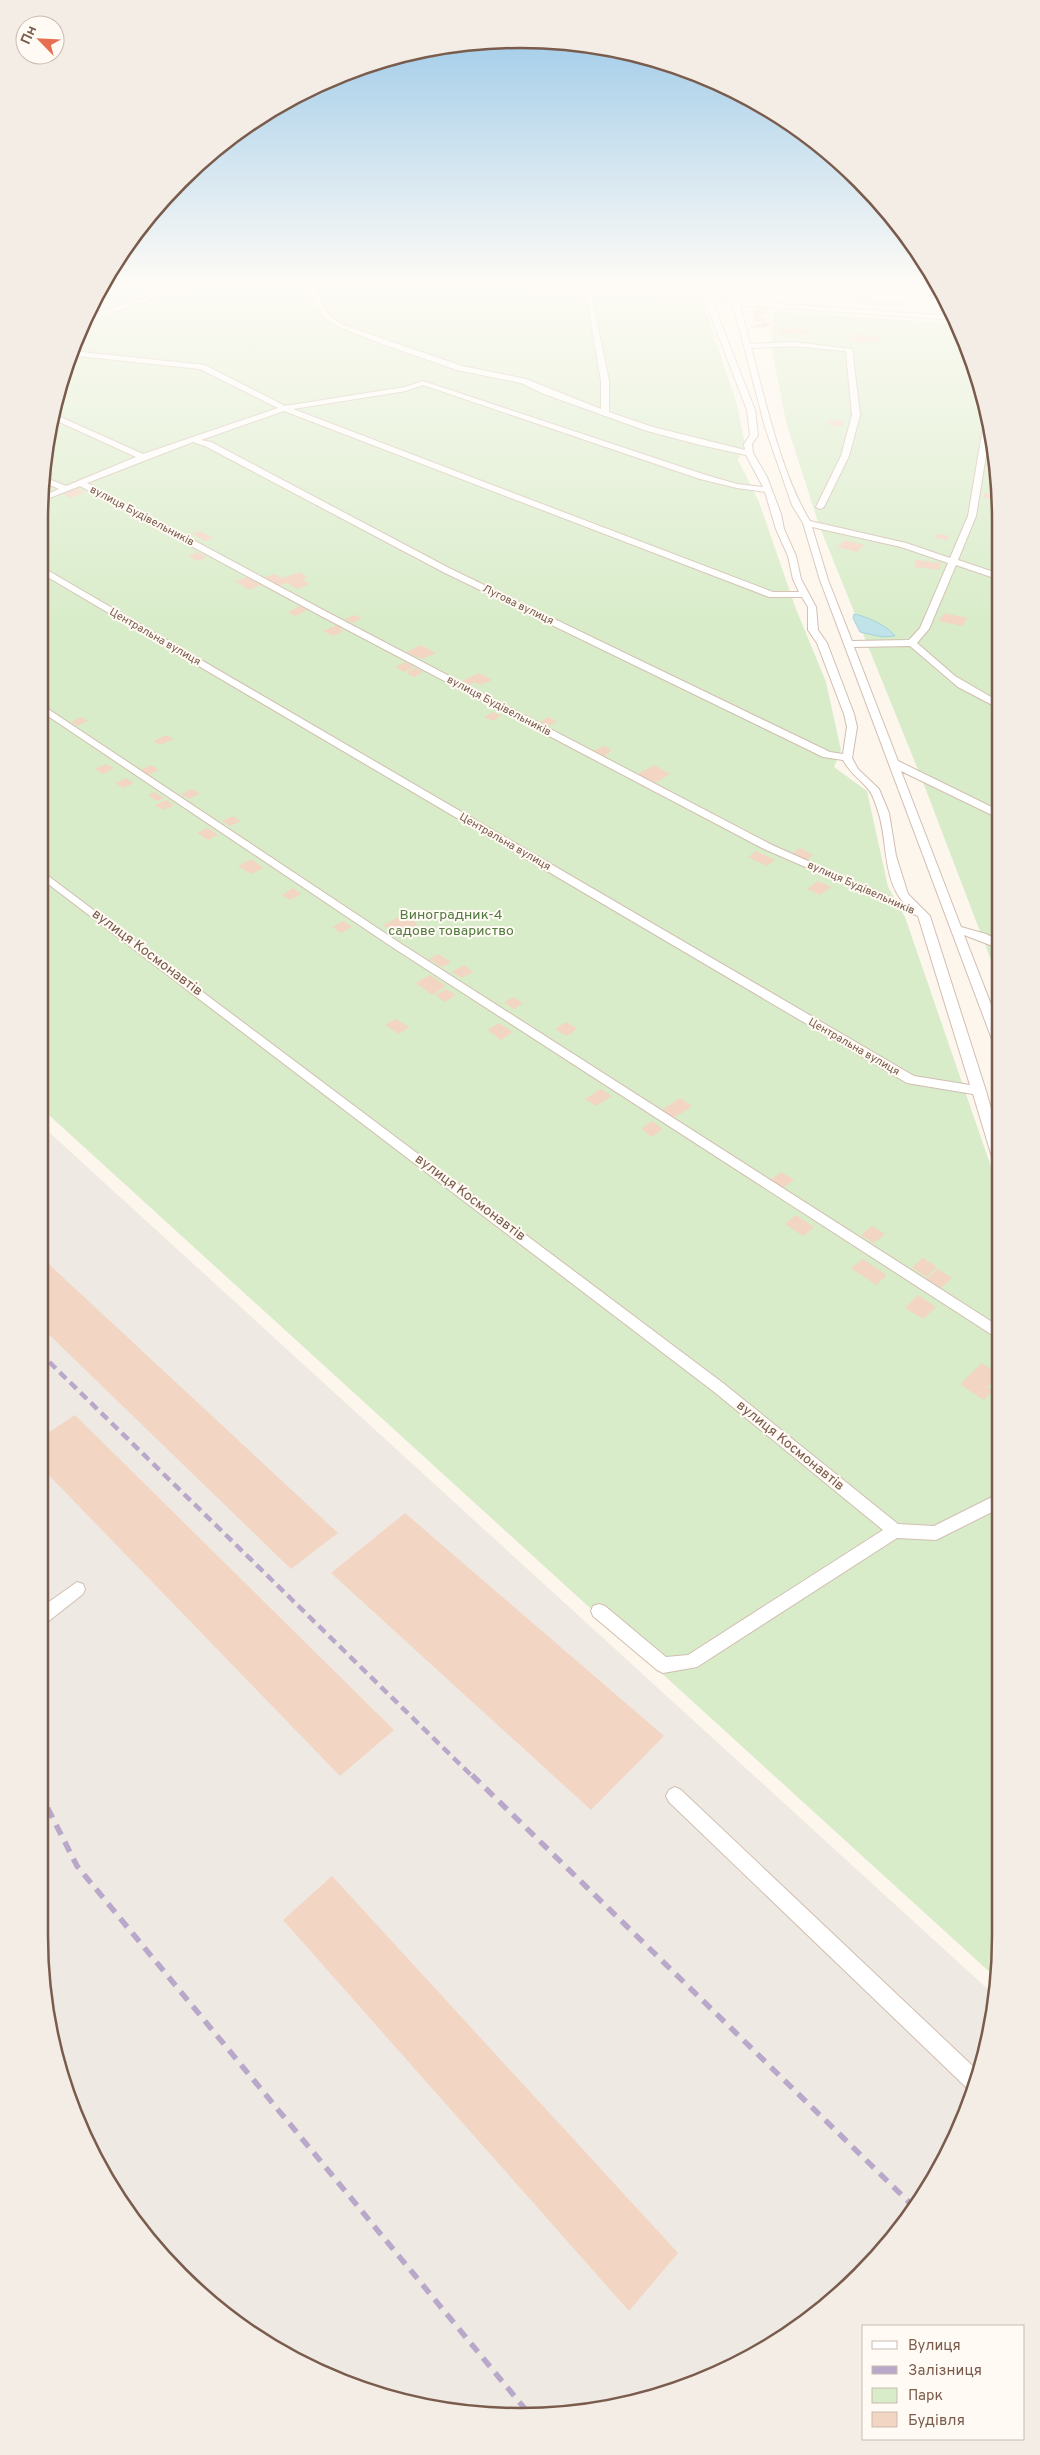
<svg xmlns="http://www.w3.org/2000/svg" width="1040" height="2455" font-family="Overpass,sans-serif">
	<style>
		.residential { fill: #f5e8da }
		.industrial { fill: #efe9e4 }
		.green { fill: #d8ecc9 }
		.water { fill: #bfe3e8; stroke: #a5d3da }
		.building { fill: #f3d5c3 }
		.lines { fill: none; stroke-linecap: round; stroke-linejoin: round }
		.service-casing { stroke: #d1beb0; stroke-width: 2 }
		.minor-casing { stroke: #d1beb0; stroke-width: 1 }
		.service { fill: #fff; fill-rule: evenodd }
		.minor { fill: #fff; fill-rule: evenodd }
		.rail-far1 { stroke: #b9a8c9; stroke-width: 4.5; stroke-dasharray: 9 5.5; stroke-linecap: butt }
		.rail { stroke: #b9a8c9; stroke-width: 5.5; stroke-dasharray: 11 8; stroke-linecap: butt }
		.labels { text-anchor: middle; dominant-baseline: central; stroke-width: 4; stroke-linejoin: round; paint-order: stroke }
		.far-street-label { font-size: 11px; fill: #7a5c4d; stroke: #fffaf3 }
		.park-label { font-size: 14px; fill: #537a41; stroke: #fffaf3 }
		.street-label { font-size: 14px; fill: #7a5c4d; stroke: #fffaf3 }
		.rim { fill: none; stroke: #7a5c4d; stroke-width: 2.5 }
	</style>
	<rect width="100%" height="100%" fill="#fdf6ec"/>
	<polygon class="residential" points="691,285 933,285 943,300"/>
	<polygon class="industrial" points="39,1123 992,1993 976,2090 937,2175 882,2252 760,2352 614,2407 520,2416 426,2407 280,2352 158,2252 103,2175 64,2090 39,1935"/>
	<g class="green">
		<polygon points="101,285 456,285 702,299 737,405 745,444 738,460 759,502 796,609 826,682 841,750 834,767 867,791 888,887 905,917 999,1190 1001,1935 994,1976 39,1106 39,520 64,365"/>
		<polygon points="852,298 903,302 902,307 850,303"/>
		<polygon points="774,311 957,324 965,336 997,457 999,981 921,777 819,525 786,422 771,345"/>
	</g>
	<path class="water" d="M854,614C866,616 888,626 895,636L882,637L860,632L853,618Z"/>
	<g class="building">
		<polygon points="831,285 933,285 939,294 831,286"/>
		<polygon points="756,306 768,306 766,314 760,314 760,316 764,316 765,322 771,322 768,327 749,329 750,326 755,327 755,324 762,324 762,321 752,321"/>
		<polygon points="781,328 809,329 808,335 780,334"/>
		<polygon points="851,334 880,336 879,343 850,341"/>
		<polygon points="830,420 844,421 843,426 830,426"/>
		<polygon points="77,488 85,492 71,498 63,494"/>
		<polygon points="984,493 996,494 996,499 983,498"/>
		<polygon points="200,531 213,538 205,541 192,534"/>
		<polygon points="937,534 950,536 947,540 934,538"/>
		<polygon points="845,540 865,545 857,552 837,547"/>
		<polygon points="198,552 207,557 197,561 188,556"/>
		<polygon points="916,560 941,563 940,570 914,567"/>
		<polygon points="300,572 308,577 302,579 310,584 297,589 287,583 279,586 265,577 275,574 282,578"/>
		<polygon points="247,577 261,585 249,590 235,581"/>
		<polygon points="299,606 307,610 296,616 288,613"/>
		<polygon points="944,613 968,618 962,626 938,621"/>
		<polygon points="354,615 362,618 353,623 345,619"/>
		<polygon points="337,625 343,627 339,629 344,631 333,636 323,631"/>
		<polygon points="421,645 436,653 422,659 406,652"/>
		<polygon points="405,662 414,667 404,672 395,667"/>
		<polygon points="415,668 423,672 414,677 406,673"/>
		<polygon points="479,673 492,680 480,685 474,682 469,685 462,681"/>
		<polygon points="493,712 501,716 493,721 484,717"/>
		<polygon points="39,715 41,715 49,721 39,725"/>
		<polygon points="81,717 88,721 77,726 71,722"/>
		<polygon points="548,717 557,721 549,726 540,722"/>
		<polygon points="166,735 174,739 160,745 153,741"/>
		<polygon points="603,746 612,750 604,756 594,751"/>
		<polygon points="106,764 114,768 103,774 95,769"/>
		<polygon points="151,765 159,770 148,775 141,770"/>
		<polygon points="654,765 670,774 655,783 638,774"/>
		<polygon points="126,778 134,783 123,788 115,783"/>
		<polygon points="192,789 200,794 189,799 181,794"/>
		<polygon points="154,792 164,798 157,801 148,795"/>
		<polygon points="166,800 174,805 163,810 155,805"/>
		<polygon points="233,816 241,821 230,826 222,821"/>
		<polygon points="208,828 218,835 208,840 197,833"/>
		<polygon points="800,848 813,855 805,861 791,854"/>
		<polygon points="756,851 775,860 767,866 748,857"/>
		<polygon points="251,859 264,868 251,874 238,866"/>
		<polygon points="818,881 831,887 820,895 807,889"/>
		<polygon points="293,888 301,894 290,900 282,895"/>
		<polygon points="403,915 418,924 398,935 383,925"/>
		<polygon points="343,921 352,927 341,933 332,927"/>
		<polygon points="438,954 451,962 442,967 429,959"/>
		<polygon points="464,965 473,972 462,978 452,972"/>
		<polygon points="430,975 446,986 432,995 416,983"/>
		<polygon points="446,989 456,995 445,1002 435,995"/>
		<polygon points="513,997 523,1003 514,1009 504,1003"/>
		<polygon points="396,1019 409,1027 399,1034 385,1025"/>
		<polygon points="566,1022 577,1029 566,1036 555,1029"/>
		<polygon points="499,1023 513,1032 501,1040 487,1030"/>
		<polygon points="601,1089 612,1096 596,1106 585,1099"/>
		<polygon points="680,1098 692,1106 674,1118 662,1110"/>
		<polygon points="652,1121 663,1129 652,1137 641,1129"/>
		<polygon points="781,1172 794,1180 783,1188 770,1180"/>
		<polygon points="796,1215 814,1227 803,1236 785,1224"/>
		<polygon points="872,1226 885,1234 874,1243 861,1235"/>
		<polygon points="39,1255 338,1533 291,1569 39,1325"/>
		<polygon points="923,1258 937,1267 926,1277 912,1267"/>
		<polygon points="863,1259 887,1275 876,1285 851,1268"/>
		<polygon points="938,1269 952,1278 941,1288 926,1279"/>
		<polygon points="918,1295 936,1307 923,1319 905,1308"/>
		<polygon points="982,1363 1000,1375 987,1387 993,1391 983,1400 960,1384"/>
		<polygon points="75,1415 394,1730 340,1776 39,1465 39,1439"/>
		<polygon points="405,1513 664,1736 591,1810 331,1573"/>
		<polygon points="332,1876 678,2253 629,2311 283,1920"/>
	</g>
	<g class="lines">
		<defs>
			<g id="service">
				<polygon points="187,285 196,285 84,321 86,316"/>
				<path d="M307,285H313L328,314L343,325L462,366L526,379L601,409V381L585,289L590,288L609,381V412L653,427L745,450L744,444L750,435L747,410L703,296L624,293L622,290L699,291L733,300L737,285H743L740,301L952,316L955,320L740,305L750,344L793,342L852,349L860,415L849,456L824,507L820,509L816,507L841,456L852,415L846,351L793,346L751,348C766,402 781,474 810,521L906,543L950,558L968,516L984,422L987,420L990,431L976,516L958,560L997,573V579L956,565L929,629L917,643L955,676L998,701V708L958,687L910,646L854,647L898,761L998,810V817L994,816L901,771L961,927L986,934L998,940V948L964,935L999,1025V1046L993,1042L820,580L803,523L792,505L765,427L733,304L711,298L755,410L758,435L752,444L753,453L767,477L781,514L784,529L796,556L801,579L816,607L818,630L827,643L854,714L857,727L852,758L858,769L879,789L889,813L896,856L908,894L930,916L986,1091L999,1136V1162L992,1157L973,1094L907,1083L39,572V566L42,567L914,1076L970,1085L918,916L764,849L321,616L80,486L42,501L43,496L59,489L45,483L46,478L66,486L136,457L55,420L56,415L143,454L278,408L200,369L69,355L71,351L205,365L285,406L405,387L423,381L706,475L737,484L763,487L746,455L700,445L647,431L544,394L521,383L457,370L382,344L339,327L323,316ZM423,385L700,479L737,488L765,492L776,529L788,556L793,579L799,592H773L293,409L406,391ZM284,411L769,597H802L808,607V630L817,643L844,714L847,727L843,754L830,752L449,568L211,442L201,440ZM193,442L205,446L443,572L823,757L843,760C850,773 860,779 869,790C873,795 876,805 878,811C888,840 882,880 905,904L772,845L327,612L87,483ZM812,527L901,547L948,563L920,628L909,640L852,641L828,580Z"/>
				<polygon points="39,703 400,943 1000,1327 1000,1340 392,947 39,710"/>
				<polygon points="39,869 723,1383 898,1524 934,1526 1000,1493 1000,1508 936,1540 897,1538 697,1667 663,1673 657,1670 593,1616 591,1611 593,1606 599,1604 605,1606 666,1657 688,1655 883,1530 713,1391 39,877"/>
				<polygon points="77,1582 83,1584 85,1589 83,1594 45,1624 39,1626 39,1609"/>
				<polygon points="675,1787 681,1790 979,2072 974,2093 970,2091 669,1802 666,1796 669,1790"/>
			</g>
			<g id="minor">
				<polygon points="528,285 624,287 628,285 641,285 636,293 624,295 534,289"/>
				<polygon points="744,285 794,285 940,297 945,304 750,289"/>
			</g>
		</defs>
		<use href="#service" class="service-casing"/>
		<use href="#minor" class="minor-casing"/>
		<use href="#service" class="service"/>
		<use href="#minor" class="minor"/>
		<polyline class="rail-far1" points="39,1352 473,1777"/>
		<g class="rail">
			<polyline points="472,1775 914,2207"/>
			<polyline points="39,1791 77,1866 530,2415"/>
		</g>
	</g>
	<linearGradient id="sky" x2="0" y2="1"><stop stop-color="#97c7e8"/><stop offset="0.45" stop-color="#fefbf6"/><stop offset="1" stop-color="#fefbf6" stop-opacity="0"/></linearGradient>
	<rect width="1040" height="628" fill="url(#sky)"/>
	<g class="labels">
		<g class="far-street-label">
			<text transform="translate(142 516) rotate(28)">вулиця Будівельників</text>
			<text transform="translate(518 605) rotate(26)">Лугова вулиця</text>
			<text transform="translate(155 637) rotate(30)">Центральна вулиця</text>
			<text transform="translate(499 706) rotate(28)">вулиця Будівельників</text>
			<text transform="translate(505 842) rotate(30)">Центральна вулиця</text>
			<text transform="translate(861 888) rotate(24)">вулиця Будівельників</text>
			<text transform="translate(854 1047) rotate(30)">Центральна вулиця</text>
		</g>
		<g class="park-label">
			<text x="451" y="915">Виноградник-4<tspan x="451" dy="16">садове товариство</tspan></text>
		</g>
		<g class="street-label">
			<text transform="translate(147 953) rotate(37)">вулиця Космонавтів</text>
			<text transform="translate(470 1198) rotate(37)">вулиця Космонавтів</text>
			<text transform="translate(790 1446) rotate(39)">вулиця Космонавтів</text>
		</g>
	</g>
	<path d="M0 0H1040V2455H0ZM520 48H520A472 472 0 0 1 992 520V1936A472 472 0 0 1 520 2408H520A472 472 0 0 1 48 1936V520A472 472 0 0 1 520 48Z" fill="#f4ede6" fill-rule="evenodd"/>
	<path class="rim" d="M520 48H520A472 472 0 0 1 992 520V1936A472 472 0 0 1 520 2408H520A472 472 0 0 1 48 1936V520A472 472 0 0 1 520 48Z"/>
	<rect x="862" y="2325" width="162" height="115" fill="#fffaf3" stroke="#cabbb1"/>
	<rect x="872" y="2341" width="25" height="8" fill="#ffffff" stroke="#cabbb1"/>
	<text x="908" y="2350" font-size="15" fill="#7a5c4d">Вулиця</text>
	<rect x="872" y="2366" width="25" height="8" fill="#b9a8c9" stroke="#cabbb1"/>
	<text x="908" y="2375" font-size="15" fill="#7a5c4d">Залізниця</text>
	<rect x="872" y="2388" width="25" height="15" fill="#d8ecc9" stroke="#cabbb1"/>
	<text x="908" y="2400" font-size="15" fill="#7a5c4d">Парк</text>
	<rect x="872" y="2412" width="25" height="15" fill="#f3d5c3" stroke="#cabbb1"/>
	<text x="908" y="2425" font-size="15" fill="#7a5c4d">Будівля</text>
	<g transform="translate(40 40) rotate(294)"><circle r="24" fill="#fffaf3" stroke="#cabbb1"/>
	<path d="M0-4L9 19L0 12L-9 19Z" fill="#e76f51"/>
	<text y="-8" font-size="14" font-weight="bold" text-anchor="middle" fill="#7a5c4d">Пн</text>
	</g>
</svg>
